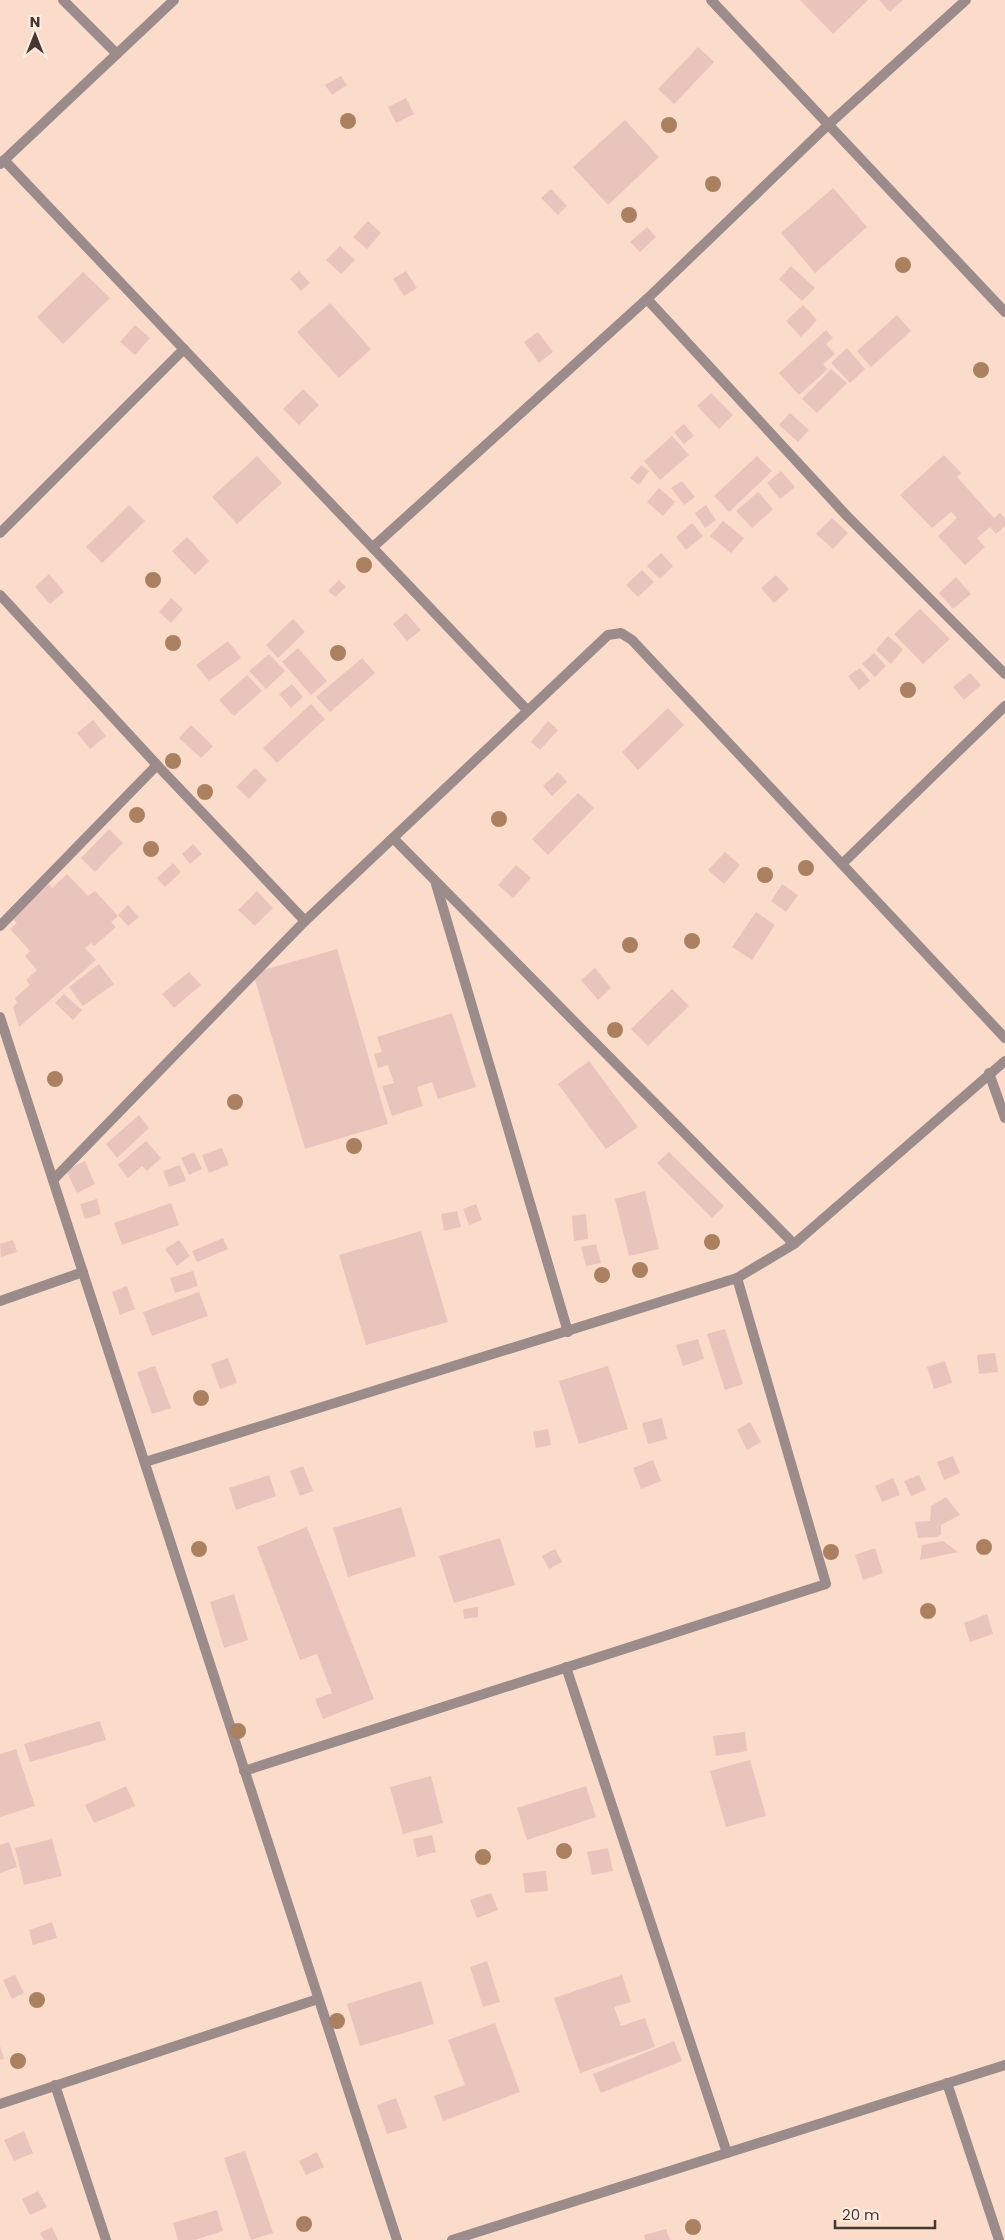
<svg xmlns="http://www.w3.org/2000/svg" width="1005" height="2240" font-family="Poppins,sans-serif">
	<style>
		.building { fill: #e8c4bd }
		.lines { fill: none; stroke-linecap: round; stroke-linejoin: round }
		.minor { stroke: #9b8b8a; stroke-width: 10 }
		.tree { fill: #ab8060 }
	</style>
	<rect width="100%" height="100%" fill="#fbdcca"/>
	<g class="building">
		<polygon points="800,0 868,0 833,34"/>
		<polygon points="879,0 903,0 890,12"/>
		<polygon points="698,47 714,62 674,104 658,89"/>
		<polygon points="341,76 347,85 332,95 325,85"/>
		<polygon points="406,98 414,114 396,123 388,107"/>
		<polygon points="625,120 659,157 608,205 573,167"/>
		<polygon points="833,188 867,227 815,273 781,233"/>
		<polygon points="551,189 567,206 558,215 541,198"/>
		<polygon points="368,221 381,233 367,249 353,237"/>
		<polygon points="647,227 656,237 640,252 630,242"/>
		<polygon points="340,246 355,260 341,274 326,260"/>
		<polygon points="791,266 815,288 802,301 779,279"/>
		<polygon points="299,271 310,283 301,291 290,279"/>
		<polygon points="406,271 417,288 404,296 393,279"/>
		<polygon points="83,272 110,298 63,344 37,317"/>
		<polygon points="330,303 371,349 339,378 297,332"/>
		<polygon points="803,305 817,320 801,337 786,321"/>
		<polygon points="897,315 911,331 871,367 857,351"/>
		<polygon points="135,325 150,338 135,355 120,342"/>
		<polygon points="826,330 833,338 826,344 835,354 823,364 828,369 799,395 779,373"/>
		<polygon points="538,332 553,352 539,363 524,342"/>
		<polygon points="847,348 865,369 850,383 831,363"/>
		<polygon points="831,369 847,383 817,413 802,399"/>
		<polygon points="303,389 319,405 299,425 283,409"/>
		<polygon points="711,393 733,415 719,429 697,406"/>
		<polygon points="790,413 809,430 798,442 779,425"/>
		<polygon points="684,424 694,436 684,444 674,432"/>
		<polygon points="672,436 689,455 660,480 644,461"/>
		<polygon points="944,455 961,473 957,477 994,518 1000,513 1005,519 1005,526 996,534 990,527 977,538 985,547 965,565 938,536 957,518 951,512 932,528 900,495"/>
		<polygon points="257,456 282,483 237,524 212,497"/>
		<polygon points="757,456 772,471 729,512 714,496"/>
		<polygon points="641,465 649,471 639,485 630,478"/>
		<polygon points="781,471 795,487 780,499 767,483"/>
		<polygon points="682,481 695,497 684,505 671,488"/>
		<polygon points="659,488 675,502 663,516 647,502"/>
		<polygon points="758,492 773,509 752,528 736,511"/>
		<polygon points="129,505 145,521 102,563 86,547"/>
		<polygon points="706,505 716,520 705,528 695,513"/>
		<polygon points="832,518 848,533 833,549 816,534"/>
		<polygon points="723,521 744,538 731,553 710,536"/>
		<polygon points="692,523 703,536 686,550 676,537"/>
		<polygon points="187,537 209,561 195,575 172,551"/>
		<polygon points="661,553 673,566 660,579 647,566"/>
		<polygon points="642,570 654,582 638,597 626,585"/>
		<polygon points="49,574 64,592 50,604 35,587"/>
		<polygon points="776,575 789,589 774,603 761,588"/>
		<polygon points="956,577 971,594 953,609 939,593"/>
		<polygon points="339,580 346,587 335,597 328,591"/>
		<polygon points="171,598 183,609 171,623 159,612"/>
		<polygon points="920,609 950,639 923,664 894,634"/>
		<polygon points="406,613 421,630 407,641 393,624"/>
		<polygon points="293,619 305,632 278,658 266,645"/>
		<polygon points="888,636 903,649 891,664 876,650"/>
		<polygon points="228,641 241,658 209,681 196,665"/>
		<polygon points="298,648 327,681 311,695 282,662"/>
		<polygon points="874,653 886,666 875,677 862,664"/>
		<polygon points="269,654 285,671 266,689 249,671"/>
		<polygon points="362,658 375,673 330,712 316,697"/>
		<polygon points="860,668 870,681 859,690 848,676"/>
		<polygon points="970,673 981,685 964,700 953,687"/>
		<polygon points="247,675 262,691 234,716 219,700"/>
		<polygon points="292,684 303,697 291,708 279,694"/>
		<polygon points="311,704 325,719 277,763 263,748"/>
		<polygon points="668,708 684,725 638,770 622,752"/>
		<polygon points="93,720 106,736 90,749 77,733"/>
		<polygon points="548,721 558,730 540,750 531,742"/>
		<polygon points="191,725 213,746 201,758 179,738"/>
		<polygon points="255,768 267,780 249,799 236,787"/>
		<polygon points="558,772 567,782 552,796 543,786"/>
		<polygon points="578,793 594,808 548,855 532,839"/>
		<polygon points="109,829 123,843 95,872 81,858"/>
		<polygon points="193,844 202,854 190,864 182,854"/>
		<polygon points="725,852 740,865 724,884 708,870"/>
		<polygon points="173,863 181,872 165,887 157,878"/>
		<polygon points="516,865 531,878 513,898 498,885"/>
		<polygon points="67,874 88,896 95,891 118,916 111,922 116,927 94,946 91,943 85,948 96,960 19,1027 13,1007 17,1003 15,998 30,985 26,980 37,970 25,956 30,951 10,929 17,923 12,918 49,884 52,888"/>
		<polygon points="782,884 798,895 786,912 771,901"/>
		<polygon points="257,891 273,908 255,926 238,910"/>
		<polygon points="128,905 139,917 128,926 118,915"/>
		<polygon points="756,912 775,925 752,960 732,947"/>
		<polygon points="337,949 388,1124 305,1149 253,973"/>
		<polygon points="99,964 114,984 83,1006 69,987"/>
		<polygon points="595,968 611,988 598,1000 581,980"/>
		<polygon points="189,972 201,985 174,1008 162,994"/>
		<polygon points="672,989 689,1006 648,1046 631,1029"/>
		<polygon points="64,994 82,1010 73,1020 55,1003"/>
		<polygon points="452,1013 476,1087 438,1099 432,1082 417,1087 423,1106 392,1116 382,1086 394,1083 388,1065 378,1068 374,1054 382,1052 377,1037"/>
		<polygon points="589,1061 638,1127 606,1149 558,1084"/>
		<polygon points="139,1115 149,1128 117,1158 106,1144"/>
		<polygon points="146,1141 161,1158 147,1171 142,1166 128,1178 118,1165"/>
		<polygon points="222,1148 229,1165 209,1173 202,1155"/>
		<polygon points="194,1152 202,1169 189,1175 181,1158"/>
		<polygon points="669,1152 724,1206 712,1218 657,1163"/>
		<polygon points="85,1161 95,1184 77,1193 66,1170"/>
		<polygon points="180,1165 186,1181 169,1187 163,1171"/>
		<polygon points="645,1191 659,1249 629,1256 615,1199"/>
		<polygon points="97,1199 101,1214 85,1219 80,1204"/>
		<polygon points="171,1203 179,1225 122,1245 114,1223"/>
		<polygon points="476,1204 482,1220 469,1225 463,1209"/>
		<polygon points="457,1211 461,1227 444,1231 441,1214"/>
		<polygon points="586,1214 588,1239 574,1241 572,1216"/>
		<polygon points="421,1231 448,1322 366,1345 339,1255"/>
		<polygon points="223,1238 228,1249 197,1262 192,1251"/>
		<polygon points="13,1240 17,1252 1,1257 0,1244"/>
		<polygon points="179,1240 190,1256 177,1266 165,1249"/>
		<polygon points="596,1244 601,1263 586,1266 581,1247"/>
		<polygon points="193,1271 198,1286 175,1293 170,1278"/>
		<polygon points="127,1286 135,1309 120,1315 112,1292"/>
		<polygon points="199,1292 208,1316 152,1336 143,1312"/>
		<polygon points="725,1329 743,1384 725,1390 707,1334"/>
		<polygon points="698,1339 704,1359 683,1366 676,1345"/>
		<polygon points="995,1353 998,1372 979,1374 977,1355"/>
		<polygon points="228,1358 237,1383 220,1389 211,1364"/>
		<polygon points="945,1361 952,1383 934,1389 927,1367"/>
		<polygon points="155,1366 171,1408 152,1414 137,1372"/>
		<polygon points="608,1366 628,1429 579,1444 559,1381"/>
		<polygon points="662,1418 667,1439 648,1444 642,1423"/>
		<polygon points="750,1422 761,1442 747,1450 737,1430"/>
		<polygon points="548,1429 551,1445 536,1448 533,1432"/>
		<polygon points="953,1456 960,1473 944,1480 937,1462"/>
		<polygon points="653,1460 661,1481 641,1489 633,1468"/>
		<polygon points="303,1466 313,1491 300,1496 290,1471"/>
		<polygon points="269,1475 276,1496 236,1510 229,1488"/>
		<polygon points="919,1475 926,1490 911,1496 904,1481"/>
		<polygon points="893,1478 900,1495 882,1502 875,1486"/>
		<polygon points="946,1497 960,1515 941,1525 941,1534 937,1537 918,1538 915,1522 930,1521 931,1506"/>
		<polygon points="401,1507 416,1556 348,1577 333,1528"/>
		<polygon points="307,1527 374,1699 323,1719 315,1699 332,1693 317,1654 300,1660 257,1547"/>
		<polygon points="500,1538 515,1585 454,1603 439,1556"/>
		<polygon points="943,1541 958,1552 920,1560 922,1545"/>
		<polygon points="875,1548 883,1573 863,1580 855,1555"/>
		<polygon points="555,1549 562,1562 549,1569 542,1556"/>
		<polygon points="234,1594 248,1640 224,1648 210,1602"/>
		<polygon points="478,1607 478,1617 464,1619 463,1609"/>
		<polygon points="987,1614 993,1634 970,1642 964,1623"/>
		<polygon points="100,1721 106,1740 30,1762 24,1744"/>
		<polygon points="745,1732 747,1751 716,1756 713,1736"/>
		<polygon points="16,1749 35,1806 0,1817 0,1754"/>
		<polygon points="750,1760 766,1816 726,1827 710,1771"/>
		<polygon points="431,1776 443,1823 403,1834 390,1787"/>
		<polygon points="126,1786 135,1806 94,1823 85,1805"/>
		<polygon points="586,1786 596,1817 527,1840 517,1808"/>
		<polygon points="432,1835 436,1852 417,1857 413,1839"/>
		<polygon points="52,1839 62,1876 24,1885 15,1848"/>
		<polygon points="9,1842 17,1867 0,1873 0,1845"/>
		<polygon points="608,1848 613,1871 592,1875 587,1852"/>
		<polygon points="546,1871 548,1891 525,1893 523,1873"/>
		<polygon points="491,1893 498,1910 477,1918 470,1900"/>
		<polygon points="52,1922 57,1938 33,1945 29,1930"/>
		<polygon points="487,1961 500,2002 483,2007 470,1967"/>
		<polygon points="15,1975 24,1993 12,1999 3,1980"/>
		<polygon points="622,1975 631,2002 614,2007 621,2026 645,2018 655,2047 580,2073 554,1998"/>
		<polygon points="421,1981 434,2024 360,2046 347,2004"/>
		<polygon points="495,2023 520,2092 443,2121 434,2096 465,2085 448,2040"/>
		<polygon points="674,2041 682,2061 601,2093 593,2074"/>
		<polygon points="0,2046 4,2059 0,2060"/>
		<polygon points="396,2098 407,2128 387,2134 377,2105"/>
		<polygon points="24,2131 33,2153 14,2161 4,2140"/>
		<polygon points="245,2151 273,2233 251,2240 224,2158"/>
		<polygon points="317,2152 324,2167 306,2175 299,2161"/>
		<polygon points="38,2191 47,2207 30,2215 22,2199"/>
		<polygon points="217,2210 223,2231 195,2240 178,2240 173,2223"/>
		<polygon points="52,2227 58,2240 44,2240 40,2233"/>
		<polygon points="666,2229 670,2240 645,2240 644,2235"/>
	</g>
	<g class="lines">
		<g class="minor">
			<polyline points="63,0 117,54"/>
			<polyline points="711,0 1005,312"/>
			<polyline points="4,160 527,710"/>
			<polyline points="0,164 174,0"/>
			<polyline points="647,299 847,516 1005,674"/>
			<polyline points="0,533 184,349"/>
			<polyline points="373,547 647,299 829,124 966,0"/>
			<polyline points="0,595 157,765 305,921"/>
			<polyline points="393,838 794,1244"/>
			<polyline points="843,863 1005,706"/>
			<polyline points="436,884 568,1332"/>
			<polyline points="0,926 157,765"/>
			<polyline points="0,1017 397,2240"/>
			<polyline points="989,1073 1005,1118"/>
			<polyline points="53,1180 305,921 608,635 621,633 632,640 1005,1038"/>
			<polyline points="0,1301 83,1272"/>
			<polyline points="145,1462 737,1278 794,1244 1005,1061"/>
			<polyline points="566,1667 727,2153"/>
			<polyline points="244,1771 826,1584 737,1278"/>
			<polyline points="947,2083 999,2240"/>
			<polyline points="55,2085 106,2240"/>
			<polyline points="0,2104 318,1999"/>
			<polyline points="452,2240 1005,2065"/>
		</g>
	</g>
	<g class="tree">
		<circle cx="348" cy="121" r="8"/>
		<circle cx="669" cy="125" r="8"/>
		<circle cx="713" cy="184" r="8"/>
		<circle cx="629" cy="215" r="8"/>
		<circle cx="903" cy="265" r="8"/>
		<circle cx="981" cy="370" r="8"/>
		<circle cx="364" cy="565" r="8"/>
		<circle cx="153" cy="580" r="8"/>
		<circle cx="173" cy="643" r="8"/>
		<circle cx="338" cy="653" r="8"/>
		<circle cx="908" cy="690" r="8"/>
		<circle cx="173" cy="761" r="8"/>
		<circle cx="205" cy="792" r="8"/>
		<circle cx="137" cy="815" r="8"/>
		<circle cx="499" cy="819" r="8"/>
		<circle cx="151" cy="849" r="8"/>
		<circle cx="806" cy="868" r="8"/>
		<circle cx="765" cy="875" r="8"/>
		<circle cx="692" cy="941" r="8"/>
		<circle cx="630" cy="945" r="8"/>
		<circle cx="615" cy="1030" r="8"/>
		<circle cx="55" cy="1079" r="8"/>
		<circle cx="235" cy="1102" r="8"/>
		<circle cx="354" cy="1146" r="8"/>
		<circle cx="712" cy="1242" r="8"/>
		<circle cx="640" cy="1270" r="8"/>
		<circle cx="602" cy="1275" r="8"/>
		<circle cx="201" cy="1398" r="8"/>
		<circle cx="984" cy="1547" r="8"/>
		<circle cx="199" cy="1549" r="8"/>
		<circle cx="831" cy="1552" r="8"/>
		<circle cx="928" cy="1611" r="8"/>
		<circle cx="238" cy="1731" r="8"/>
		<circle cx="564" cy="1851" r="8"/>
		<circle cx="483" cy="1857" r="8"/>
		<circle cx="37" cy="2000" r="8"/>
		<circle cx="337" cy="2021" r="8"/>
		<circle cx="18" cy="2061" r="8"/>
		<circle cx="304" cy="2224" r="8"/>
		<circle cx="693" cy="2227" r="8"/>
	</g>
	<g transform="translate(35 35)" stroke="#ffece1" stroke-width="4" paint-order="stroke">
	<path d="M0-4L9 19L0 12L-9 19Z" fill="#443831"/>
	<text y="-8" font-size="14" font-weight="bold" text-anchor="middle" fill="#443831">N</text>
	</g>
	<path d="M835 2220v8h100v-8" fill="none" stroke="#443831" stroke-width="2.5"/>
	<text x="842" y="2220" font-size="15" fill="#443831" stroke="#ffece1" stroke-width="4" paint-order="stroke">20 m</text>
</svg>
